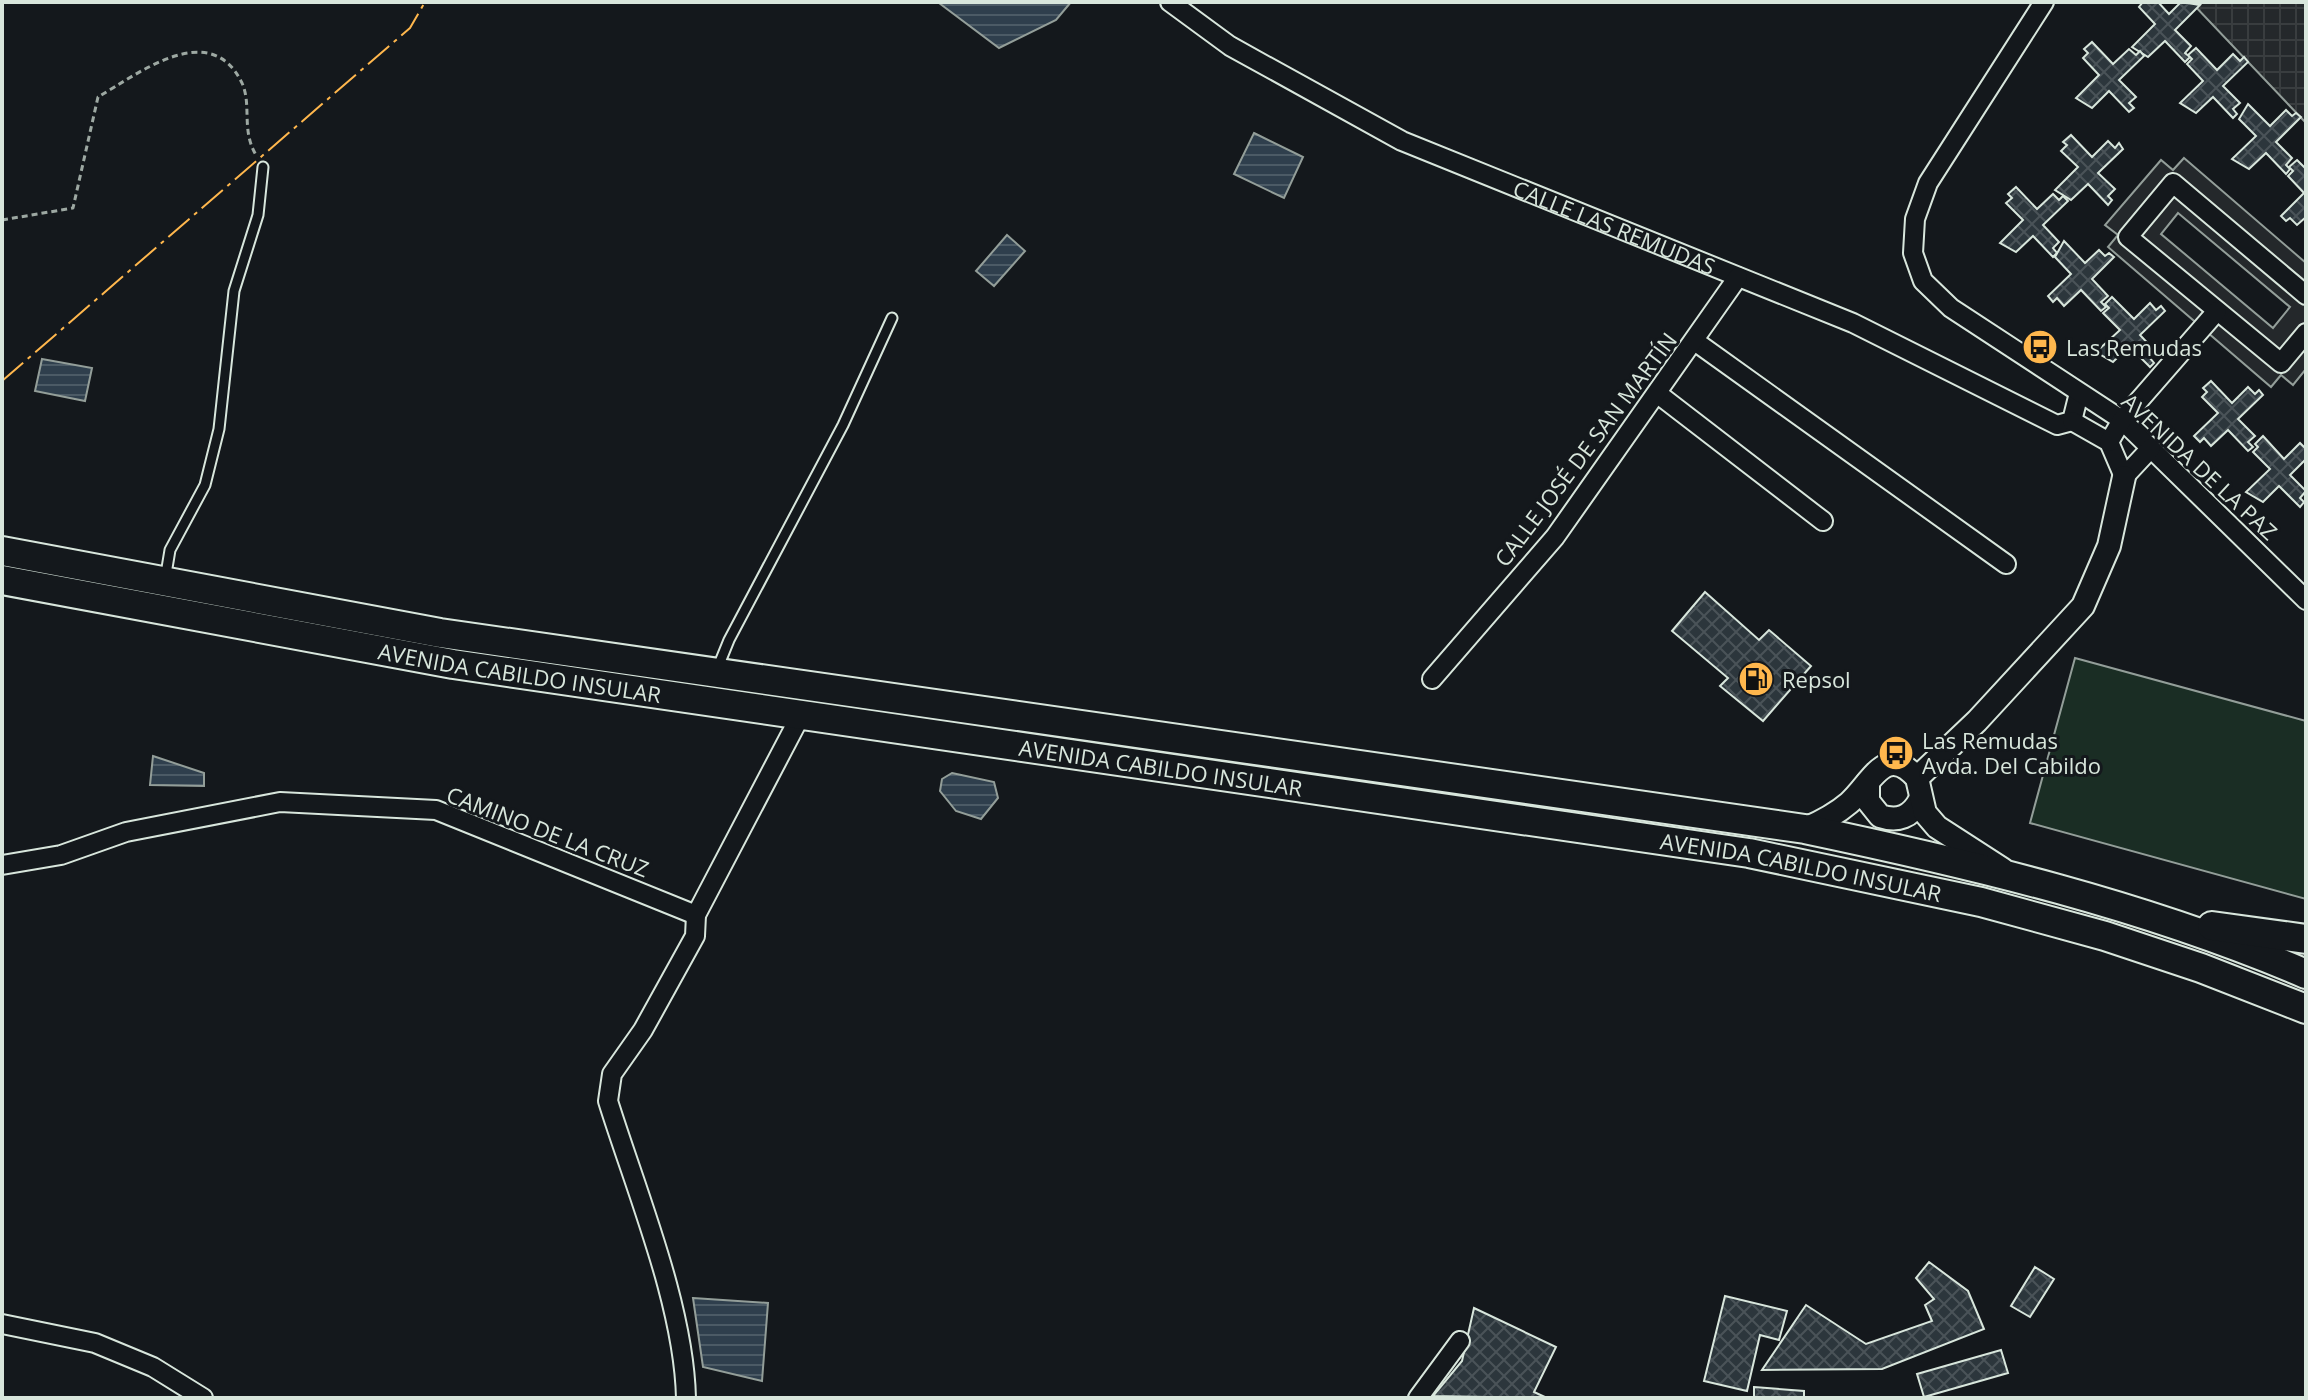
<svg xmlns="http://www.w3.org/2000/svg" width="2308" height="1400" font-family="'Open Sans',sans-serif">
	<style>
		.grass { fill: #1a2d24; stroke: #939e99; stroke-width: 2 }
		.parking { fill: #24282b; stroke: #939e99; stroke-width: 2; fill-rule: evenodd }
		.plaza { fill: url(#plaza-grid); stroke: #939e99; stroke-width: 2 }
		.water { fill: url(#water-rules); stroke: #939e99; stroke-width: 2 }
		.building { fill: url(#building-cross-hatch); stroke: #d8e6dc; stroke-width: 2 }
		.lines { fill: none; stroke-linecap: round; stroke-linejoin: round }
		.service-casing { stroke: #d8e6dc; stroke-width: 13 }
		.minor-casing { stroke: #d8e6dc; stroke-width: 22 }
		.tertiary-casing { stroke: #d8e6dc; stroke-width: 26 }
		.primary-casing { stroke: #d8e6dc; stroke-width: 32 }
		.path { stroke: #9da8a2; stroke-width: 3; stroke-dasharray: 6 4; stroke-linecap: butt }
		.service { stroke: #14181c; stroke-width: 9 }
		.minor { stroke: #14181c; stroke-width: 18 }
		.tertiary { stroke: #14181c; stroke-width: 22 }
		.primary { stroke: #14181c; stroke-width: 28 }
		.power { stroke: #ffb74d; stroke-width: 2; stroke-dasharray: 28 6 4 6; stroke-linecap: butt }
		.labels { text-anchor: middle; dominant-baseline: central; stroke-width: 6; stroke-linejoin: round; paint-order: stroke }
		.street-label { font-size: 22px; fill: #d8e6dc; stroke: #14181c }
		.poi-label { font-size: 22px; fill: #d8e6dc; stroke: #14181c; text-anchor: start }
	</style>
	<defs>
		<pattern id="plaza-grid" width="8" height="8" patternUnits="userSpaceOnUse" patternTransform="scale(2)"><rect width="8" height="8" fill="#24282b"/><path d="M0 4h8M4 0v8" fill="none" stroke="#393d3f"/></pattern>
		<pattern id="water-rules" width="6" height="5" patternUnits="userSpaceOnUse" patternTransform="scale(2)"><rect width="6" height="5" fill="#2f3f4d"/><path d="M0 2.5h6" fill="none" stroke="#4c5b66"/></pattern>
		<pattern id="building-cross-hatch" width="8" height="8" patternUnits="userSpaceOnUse" patternTransform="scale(2)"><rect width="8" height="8" fill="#2c363c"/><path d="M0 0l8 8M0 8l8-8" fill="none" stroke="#4a5358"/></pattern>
	</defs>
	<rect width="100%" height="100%" fill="#14181c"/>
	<polygon class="grass" points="2075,658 2306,721 2306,899 2030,823"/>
	<path class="parking" d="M2184,158L2306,263V369L2293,385L2281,375L2271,387L2108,247L2118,235L2105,225L2161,160L2173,170ZM2178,213L2290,307L2273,328L2161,234Z"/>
	<polygon class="plaza" points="2191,2 2306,2 2306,123"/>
	<g class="water">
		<polygon points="1071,2 1056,20 999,48 939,3"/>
		<polygon points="1254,133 1303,157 1284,198 1234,174"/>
		<polygon points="1007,235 1025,251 994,286 976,271"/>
		<polygon points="42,359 92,368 85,401 35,391"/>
		<polygon points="153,756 204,773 204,786 150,785"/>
		<polygon points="952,773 994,782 998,798 981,819 956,811 940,791 942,779"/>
		<polygon points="693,1298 768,1303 762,1381 703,1367"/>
	</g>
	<g class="building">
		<polygon points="2143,2 2158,2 2169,14 2181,2 2200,5 2175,30 2191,46 2185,53 2190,57 2185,62 2165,41 2148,57 2132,47 2155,24 2139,7"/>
		<polygon points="2092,42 2113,64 2129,49 2136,55 2140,51 2144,56 2119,80 2136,97 2129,103 2134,108 2129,112 2109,91 2092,108 2076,98 2099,75 2083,58 2088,53 2084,49"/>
		<polygon points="2196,48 2217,70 2233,54 2240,61 2244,57 2248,62 2223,86 2240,103 2233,109 2237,114 2233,118 2213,97 2196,113 2180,103 2203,81 2187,64 2192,59 2188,55"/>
		<polygon points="2248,104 2270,126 2286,110 2292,116 2296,113 2301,117 2276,142 2292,158 2286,165 2290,169 2286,174 2266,153 2249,169 2232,159 2256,136 2239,119"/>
		<polygon points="2071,135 2092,157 2108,141 2115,148 2119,143 2123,149 2098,173 2115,189 2108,196 2112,200 2108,205 2088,184 2071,200 2055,190 2078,167 2061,151 2067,145 2063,142"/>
		<polygon points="2297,160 2306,169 2306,217 2297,225 2290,218 2286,221 2281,216 2304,193 2288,176 2293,171 2289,167"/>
		<polygon points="2016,187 2037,209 2053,194 2059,200 2063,196 2068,201 2043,225 2059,242 2053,248 2057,253 2053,257 2033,236 2016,252 2000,243 2023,220 2006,203 2012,198 2008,194"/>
		<polygon points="2064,241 2085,263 2099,250 2105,256 2109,253 2114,257 2092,279 2108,296 2101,302 2106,307 2101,311 2081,290 2064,306 2057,298 2053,302 2048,296 2071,274 2055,257"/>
		<polygon points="2112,297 2134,319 2150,303 2156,310 2161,306 2165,311 2140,335 2156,352 2150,358 2154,363 2150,367 2129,346 2113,362 2096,352 2120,330 2103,313 2109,308 2105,304"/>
		<polygon points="2211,381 2232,403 2248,387 2255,394 2259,390 2263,395 2238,419 2255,436 2248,442 2253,447 2248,451 2228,430 2211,446 2204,438 2200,442 2194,436 2218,413 2202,397 2207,392 2203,388"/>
		<polygon points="2263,436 2284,459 2300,443 2306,449 2306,459 2290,475 2306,491 2300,498 2304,502 2300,507 2279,486 2263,502 2246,492 2270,469 2253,452 2258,447 2255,444"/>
		<polygon points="1705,592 1759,640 1769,630 1811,666 1763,721 1720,686 1728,678 1672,631"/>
		<polygon points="1929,1262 1968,1291 1984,1329 1882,1369 1762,1370 1806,1305 1866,1344 1932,1321 1925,1305 1934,1299 1916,1278"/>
		<polygon points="2035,1267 2054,1279 2030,1317 2011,1306"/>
		<polygon points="1725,1296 1787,1311 1779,1340 1760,1335 1747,1391 1704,1381"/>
		<polygon points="1474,1308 1556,1347 1534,1392 1547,1398 1433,1396 1462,1361"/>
		<polygon points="2001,1350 2008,1373 1924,1397 1917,1374"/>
		<polygon points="1754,1387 1804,1391 1804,1398 1754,1398"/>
	</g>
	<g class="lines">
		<defs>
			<g id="service">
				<polyline points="165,580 170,550 205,485 219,429 234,291 258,215 263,167"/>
				<polyline points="718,667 729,640 843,425 892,318"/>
			</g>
			<g id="minor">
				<path id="s1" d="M1170,2L1230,46L1402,141L1853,323L2057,425L2072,421L2079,393"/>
				<polyline points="2044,2 1928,183 1915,219 1913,253 1923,281 1951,308 2122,420 2306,600"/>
				<polyline points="2306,295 2173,183 2128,237 2281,363 2306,333"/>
				<polyline points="1696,342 2006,564"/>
				<polyline points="1658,394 1823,521"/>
				<polyline points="2072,421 2109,442 2124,477 2151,448"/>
				<polyline points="2109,442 2122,420 2217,311"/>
				<polyline points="1432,679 1555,537 1738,277"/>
				<polyline points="2,865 61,855 126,832 280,802 436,810 696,915"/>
				<polyline points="2,1324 95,1343 153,1367 203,1398"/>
				<path d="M686,1398C684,1305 636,1191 608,1101L612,1074L643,1030L695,936L696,915L802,713"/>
				<polyline points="1418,1398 1460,1341"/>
			</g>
			<g id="tertiary">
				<polyline points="1917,778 1977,721 2083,606 2109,546 2124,477"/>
				<path d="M1868,782V801L1880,816C1898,822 1911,817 1920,800"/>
				<path d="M1805,829C1821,822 1835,815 1849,803C1871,784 1885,742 1917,778L1925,813L1937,827L2002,869"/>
			</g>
			<g id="primary">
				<path d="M2,551L440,633L1805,829C1976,865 2144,905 2306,974"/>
				<path id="s2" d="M2,580L453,664L1749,853L1981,902L2105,936L2201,968L2306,1009"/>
				<polyline points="2212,926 2306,939"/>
			</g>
		</defs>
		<use href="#service" class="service-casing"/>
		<use href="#minor" class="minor-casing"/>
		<use href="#tertiary" class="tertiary-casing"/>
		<use href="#primary" class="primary-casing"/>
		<path class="path" d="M2,220L73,208L98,97C138,74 210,17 242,83C252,105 241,130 256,155"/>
		<use href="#service" class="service"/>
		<use href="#minor" class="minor"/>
		<use href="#tertiary" class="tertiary"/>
		<use href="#primary" class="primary"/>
		<polyline class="power" points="2,381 410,28 425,2"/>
	</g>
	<defs>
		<symbol id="bus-disc" viewBox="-11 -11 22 22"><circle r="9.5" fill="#ffb74d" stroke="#14181c"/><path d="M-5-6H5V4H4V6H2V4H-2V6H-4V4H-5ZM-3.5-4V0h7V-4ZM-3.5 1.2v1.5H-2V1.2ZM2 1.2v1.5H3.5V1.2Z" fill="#111"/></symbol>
		<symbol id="fuel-disc" viewBox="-11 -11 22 22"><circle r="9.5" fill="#ffb74d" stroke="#14181c"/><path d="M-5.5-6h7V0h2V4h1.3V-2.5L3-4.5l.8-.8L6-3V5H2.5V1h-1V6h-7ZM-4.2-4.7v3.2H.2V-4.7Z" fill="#111"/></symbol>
	</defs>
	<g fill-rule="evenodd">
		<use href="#bus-disc" x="2020" y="327" width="40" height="40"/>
		<use href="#fuel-disc" x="1736" y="659" width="40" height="40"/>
		<use href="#bus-disc" x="1876" y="733" width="40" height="40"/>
	</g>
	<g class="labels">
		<g class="street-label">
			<text stroke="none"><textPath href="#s1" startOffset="500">CALLE LAS REMUDAS</textPath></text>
			<text transform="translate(1585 449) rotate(-53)">CALLE JOSÉ DE SAN MARTÍN</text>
			<text transform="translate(2200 466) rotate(43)">AVENIDA DE LA PAZ</text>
			<text stroke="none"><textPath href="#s2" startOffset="526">AVENIDA CABILDO INSULAR</textPath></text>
			<text stroke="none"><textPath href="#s2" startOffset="1174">AVENIDA CABILDO INSULAR</textPath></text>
			<text transform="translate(548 831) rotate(21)">CAMINO DE LA CRUZ</text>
			<text stroke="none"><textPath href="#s2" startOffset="1822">AVENIDA CABILDO INSULAR</textPath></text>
		</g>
		<g class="poi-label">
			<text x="2066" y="347">Las Remudas</text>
			<text x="1782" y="679">Repsol</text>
			<text x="1922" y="740">Las Remudas<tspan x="1922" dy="25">Avda. Del Cabildo</tspan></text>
		</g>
	</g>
	<rect width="2308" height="1400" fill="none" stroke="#d8e6dc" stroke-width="8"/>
</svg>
